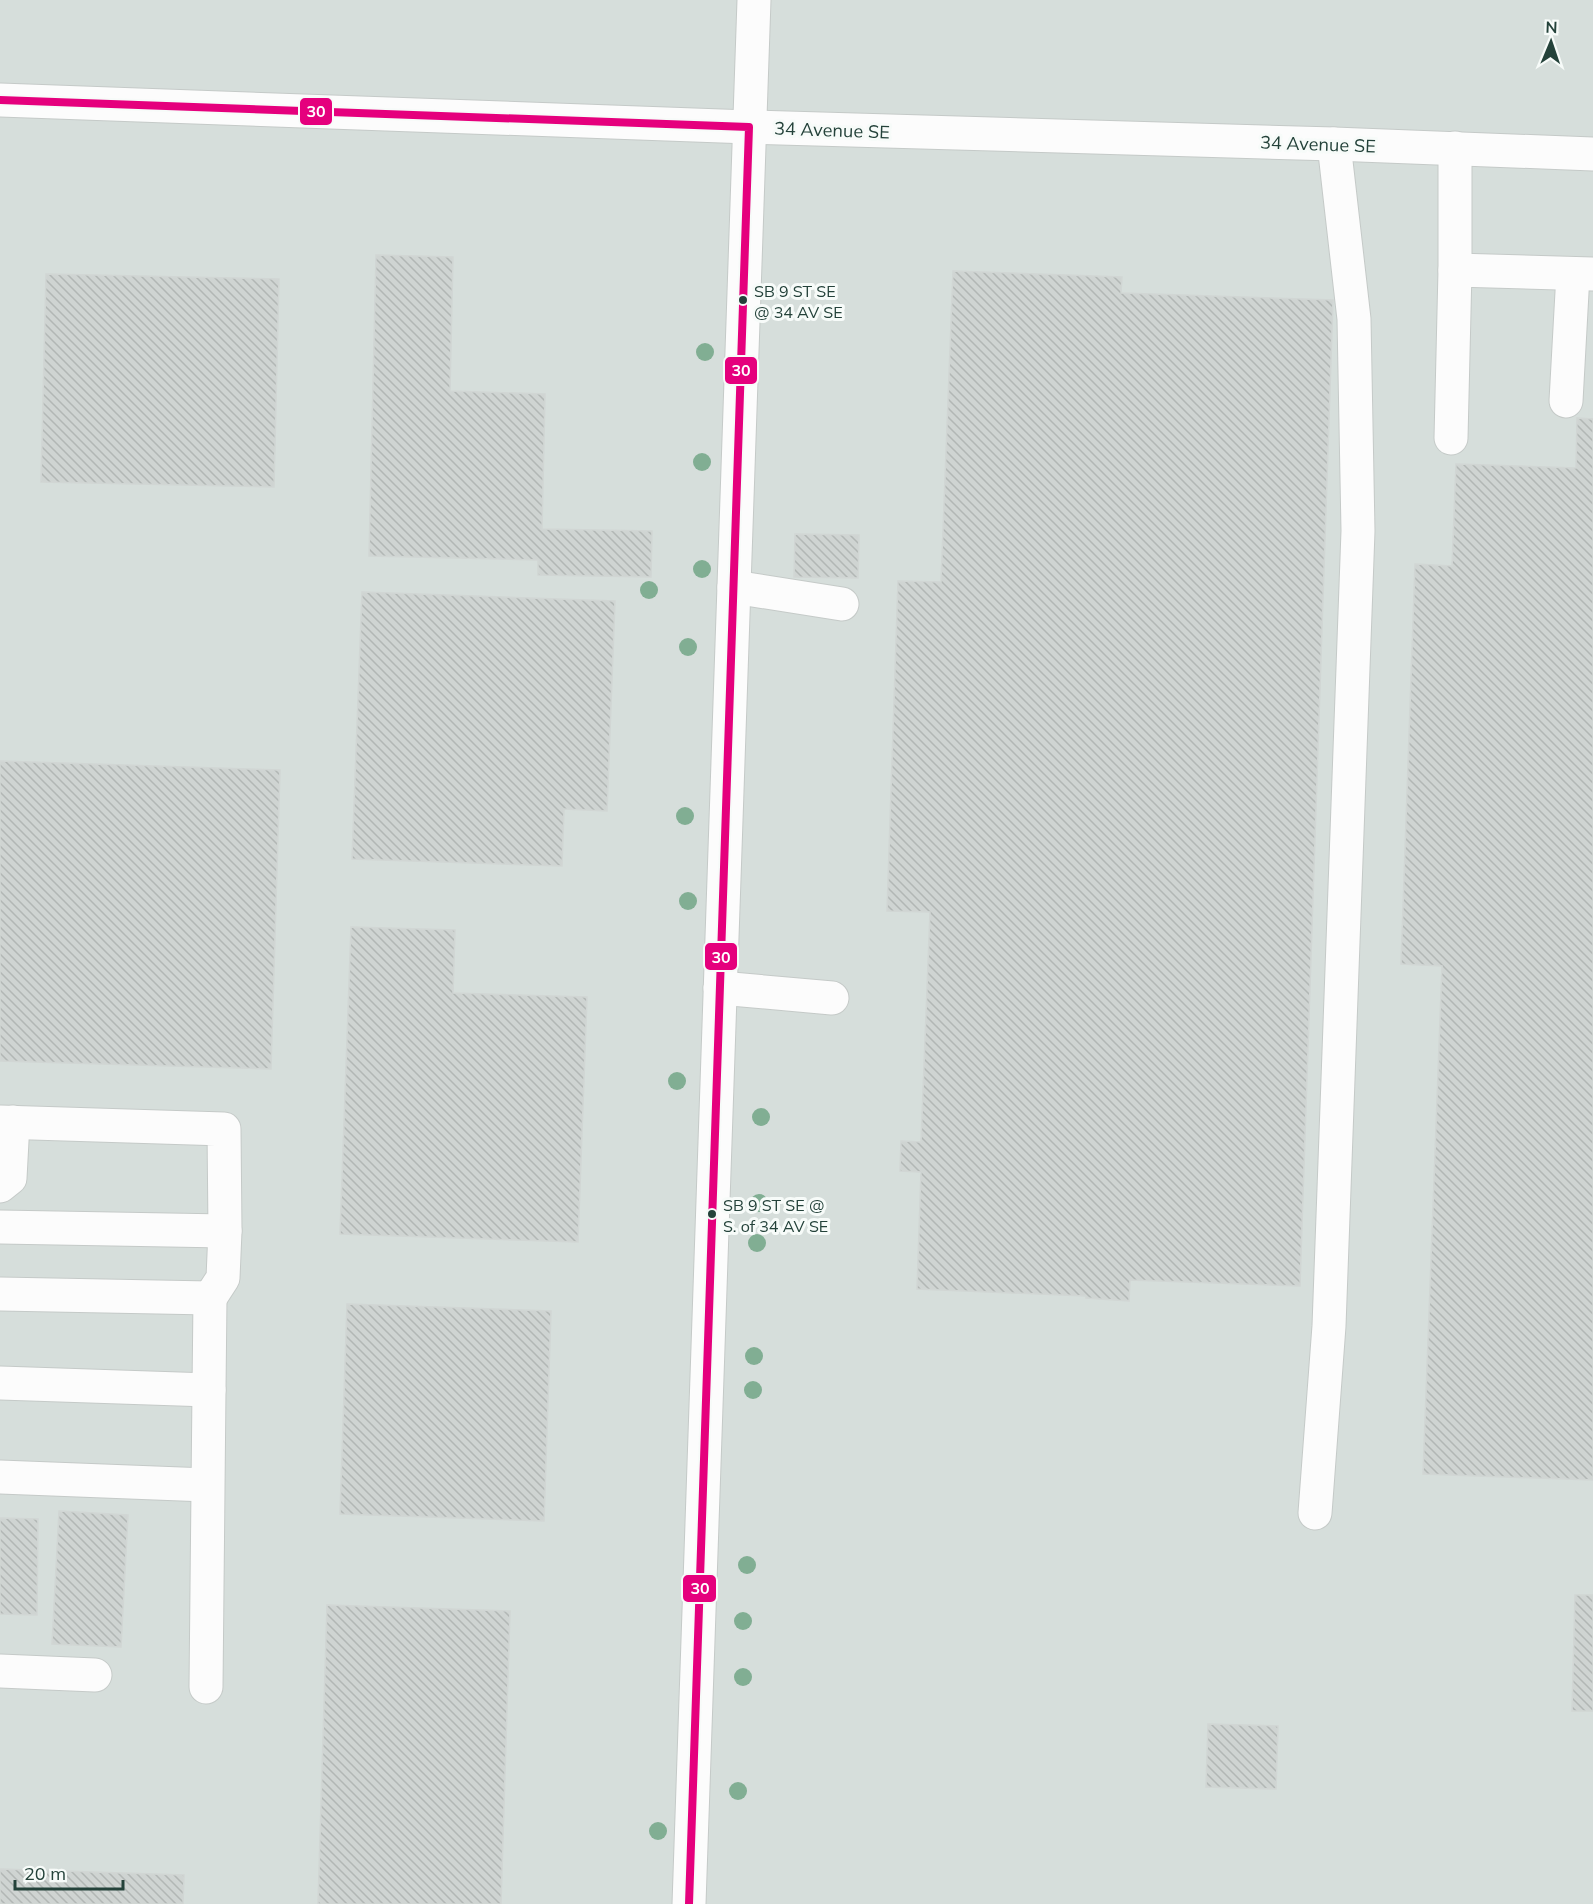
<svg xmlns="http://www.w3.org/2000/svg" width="1593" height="1904" font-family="Mulish,sans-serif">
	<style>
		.built { fill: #d6dedb }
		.building { fill: url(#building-back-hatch); stroke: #d1d6d4; stroke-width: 1.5 }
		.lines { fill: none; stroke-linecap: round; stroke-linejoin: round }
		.minor-casing { stroke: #c5cac8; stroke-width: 35 }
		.minor { stroke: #fcfcfc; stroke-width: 33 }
		.bus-1-casing { stroke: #f7fbf9; stroke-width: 12 }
		.bus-1 { stroke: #e5007d; stroke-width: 8 }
		.tree { fill: #81ae93 }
		.bus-dot { fill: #24423a; stroke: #f7fbf9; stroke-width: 2 }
		.labels { text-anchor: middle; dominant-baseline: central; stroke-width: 6; stroke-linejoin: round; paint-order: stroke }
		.bus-label { font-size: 16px; fill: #24423a; stroke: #f7fbf9; text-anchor: start }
		.street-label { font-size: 18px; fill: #24423a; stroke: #f7fbf9 }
		.line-badge { stroke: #f7fbf9; stroke-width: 2 }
		.badge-label { font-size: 16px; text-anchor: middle; font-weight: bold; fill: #fff }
	</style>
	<defs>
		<pattern id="building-back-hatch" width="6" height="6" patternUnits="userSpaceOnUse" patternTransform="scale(1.5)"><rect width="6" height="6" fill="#cfd4d2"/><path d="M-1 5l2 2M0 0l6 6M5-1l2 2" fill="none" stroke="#b2b7b5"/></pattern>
	</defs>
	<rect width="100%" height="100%" fill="#e8edeb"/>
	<rect class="built" x="0" y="0" width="1593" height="1904"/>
	<g class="building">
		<polygon points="376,255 453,257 450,391 545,394 542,529 652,531 651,577 538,575 538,560 369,556"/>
		<polygon points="953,271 1122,277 1121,293 1333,300 1300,1286 1130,1280 1129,1301 1086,1298 1086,1296 917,1289 921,1172 900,1171 901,1141 921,1142 930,912 887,911 898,581 941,582"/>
		<polygon points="46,274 279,279 274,487 41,482"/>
		<polygon points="1577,418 1593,419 1593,1480 1423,1474 1442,966 1401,964 1415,564 1452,566 1456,464 1576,468"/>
		<polygon points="795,534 859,535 858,578 794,577"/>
		<polygon points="362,592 615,601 607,811 564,809 562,866 352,859"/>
		<polygon points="0,761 280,770 271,1069 0,1061"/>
		<polygon points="351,927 455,930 453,993 587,997 578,1242 340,1234"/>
		<polygon points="347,1304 551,1311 544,1521 340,1514"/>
		<polygon points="59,1511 128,1515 121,1647 52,1644"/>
		<polygon points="0,1518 38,1519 37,1615 0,1614"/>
		<polygon points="1575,1595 1593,1595 1593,1711 1572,1711"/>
		<polygon points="327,1605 510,1611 501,1904 318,1904"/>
		<polygon points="1208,1724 1278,1726 1276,1789 1206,1787"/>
		<polygon points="0,1869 184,1875 183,1904 0,1904"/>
	</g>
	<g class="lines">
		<defs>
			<g id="minor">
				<polyline points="0,100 749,127 1334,144 1593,154"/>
				<polyline points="1455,148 1455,270 1593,274"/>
				<polyline points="1566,401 1573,274"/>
				<polyline points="1451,438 1455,270"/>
				<polyline points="734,587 842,604"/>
				<polyline points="720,988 832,998"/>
				<polyline points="0,1122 224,1129 225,1231 223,1278 210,1298 0,1294"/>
				<polyline points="0,1186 10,1178 13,1122"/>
				<polyline points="0,1227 225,1231"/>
				<polyline points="0,1383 209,1390 210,1298"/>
				<polyline points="0,1477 207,1485"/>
				<polyline points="1315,1513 1329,1326 1358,531 1354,319 1334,144"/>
				<polyline points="0,1671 95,1675"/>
				<polyline points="206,1687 209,1390"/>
				<polyline points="689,1904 754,0"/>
			</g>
		</defs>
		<use href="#minor" class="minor-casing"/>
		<use href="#minor" class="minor"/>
		<defs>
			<polyline id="bus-1" points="0,100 749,127 689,1904"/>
		</defs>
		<use href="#bus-1" class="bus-1-casing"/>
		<use href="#bus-1" class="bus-1"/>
	</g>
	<g class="tree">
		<circle cx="705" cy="352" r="9"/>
		<circle cx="702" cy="462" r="9"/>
		<circle cx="702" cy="569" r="9"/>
		<circle cx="649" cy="590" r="9"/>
		<circle cx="688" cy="647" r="9"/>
		<circle cx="685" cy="816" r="9"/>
		<circle cx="688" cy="901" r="9"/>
		<circle cx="677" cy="1081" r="9"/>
		<circle cx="761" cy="1117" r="9"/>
		<circle cx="759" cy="1203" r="9"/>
		<circle cx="757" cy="1243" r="9"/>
		<circle cx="754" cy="1356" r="9"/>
		<circle cx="753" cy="1390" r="9"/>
		<circle cx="747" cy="1565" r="9"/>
		<circle cx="743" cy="1621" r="9"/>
		<circle cx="743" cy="1677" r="9"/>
		<circle cx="738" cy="1791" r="9"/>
		<circle cx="658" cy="1831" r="9"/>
	</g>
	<g class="bus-dot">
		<circle cx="743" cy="300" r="5"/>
		<circle cx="712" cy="1214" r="5"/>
	</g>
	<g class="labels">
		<g class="bus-label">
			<text x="754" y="291">SB 9 ST SE<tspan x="754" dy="21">@ 34 AV SE</tspan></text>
			<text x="723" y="1205">SB 9 ST SE @<tspan x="723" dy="21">S. of 34 AV SE</tspan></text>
		</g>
		<g class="street-label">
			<text transform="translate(832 130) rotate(2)">34 Avenue SE</text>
			<text transform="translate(1318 144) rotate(2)">34 Avenue SE</text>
		</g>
	</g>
	<g class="line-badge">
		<rect x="299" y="97" width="34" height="29" rx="6" fill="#e5007d"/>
		<rect x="724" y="356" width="34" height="29" rx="6" fill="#e5007d"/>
		<rect x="704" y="942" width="34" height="29" rx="6" fill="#e5007d"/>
		<rect x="682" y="1574" width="35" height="29" rx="6" fill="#e5007d"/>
	</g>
	<g class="badge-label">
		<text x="316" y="117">30</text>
		<text x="741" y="376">30</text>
		<text x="721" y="963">30</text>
		<text x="700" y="1594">30</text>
	</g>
	<g transform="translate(1551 42) rotate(2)" stroke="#f7fbf9" stroke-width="4.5" paint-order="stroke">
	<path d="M0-4.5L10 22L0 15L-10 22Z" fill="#24423a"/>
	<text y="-9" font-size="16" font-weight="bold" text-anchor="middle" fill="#24423a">N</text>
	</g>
	<path d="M15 1880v9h108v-9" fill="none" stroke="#24423a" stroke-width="3"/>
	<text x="24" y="1880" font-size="18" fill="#24423a" stroke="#f7fbf9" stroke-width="4.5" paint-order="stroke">20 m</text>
</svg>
